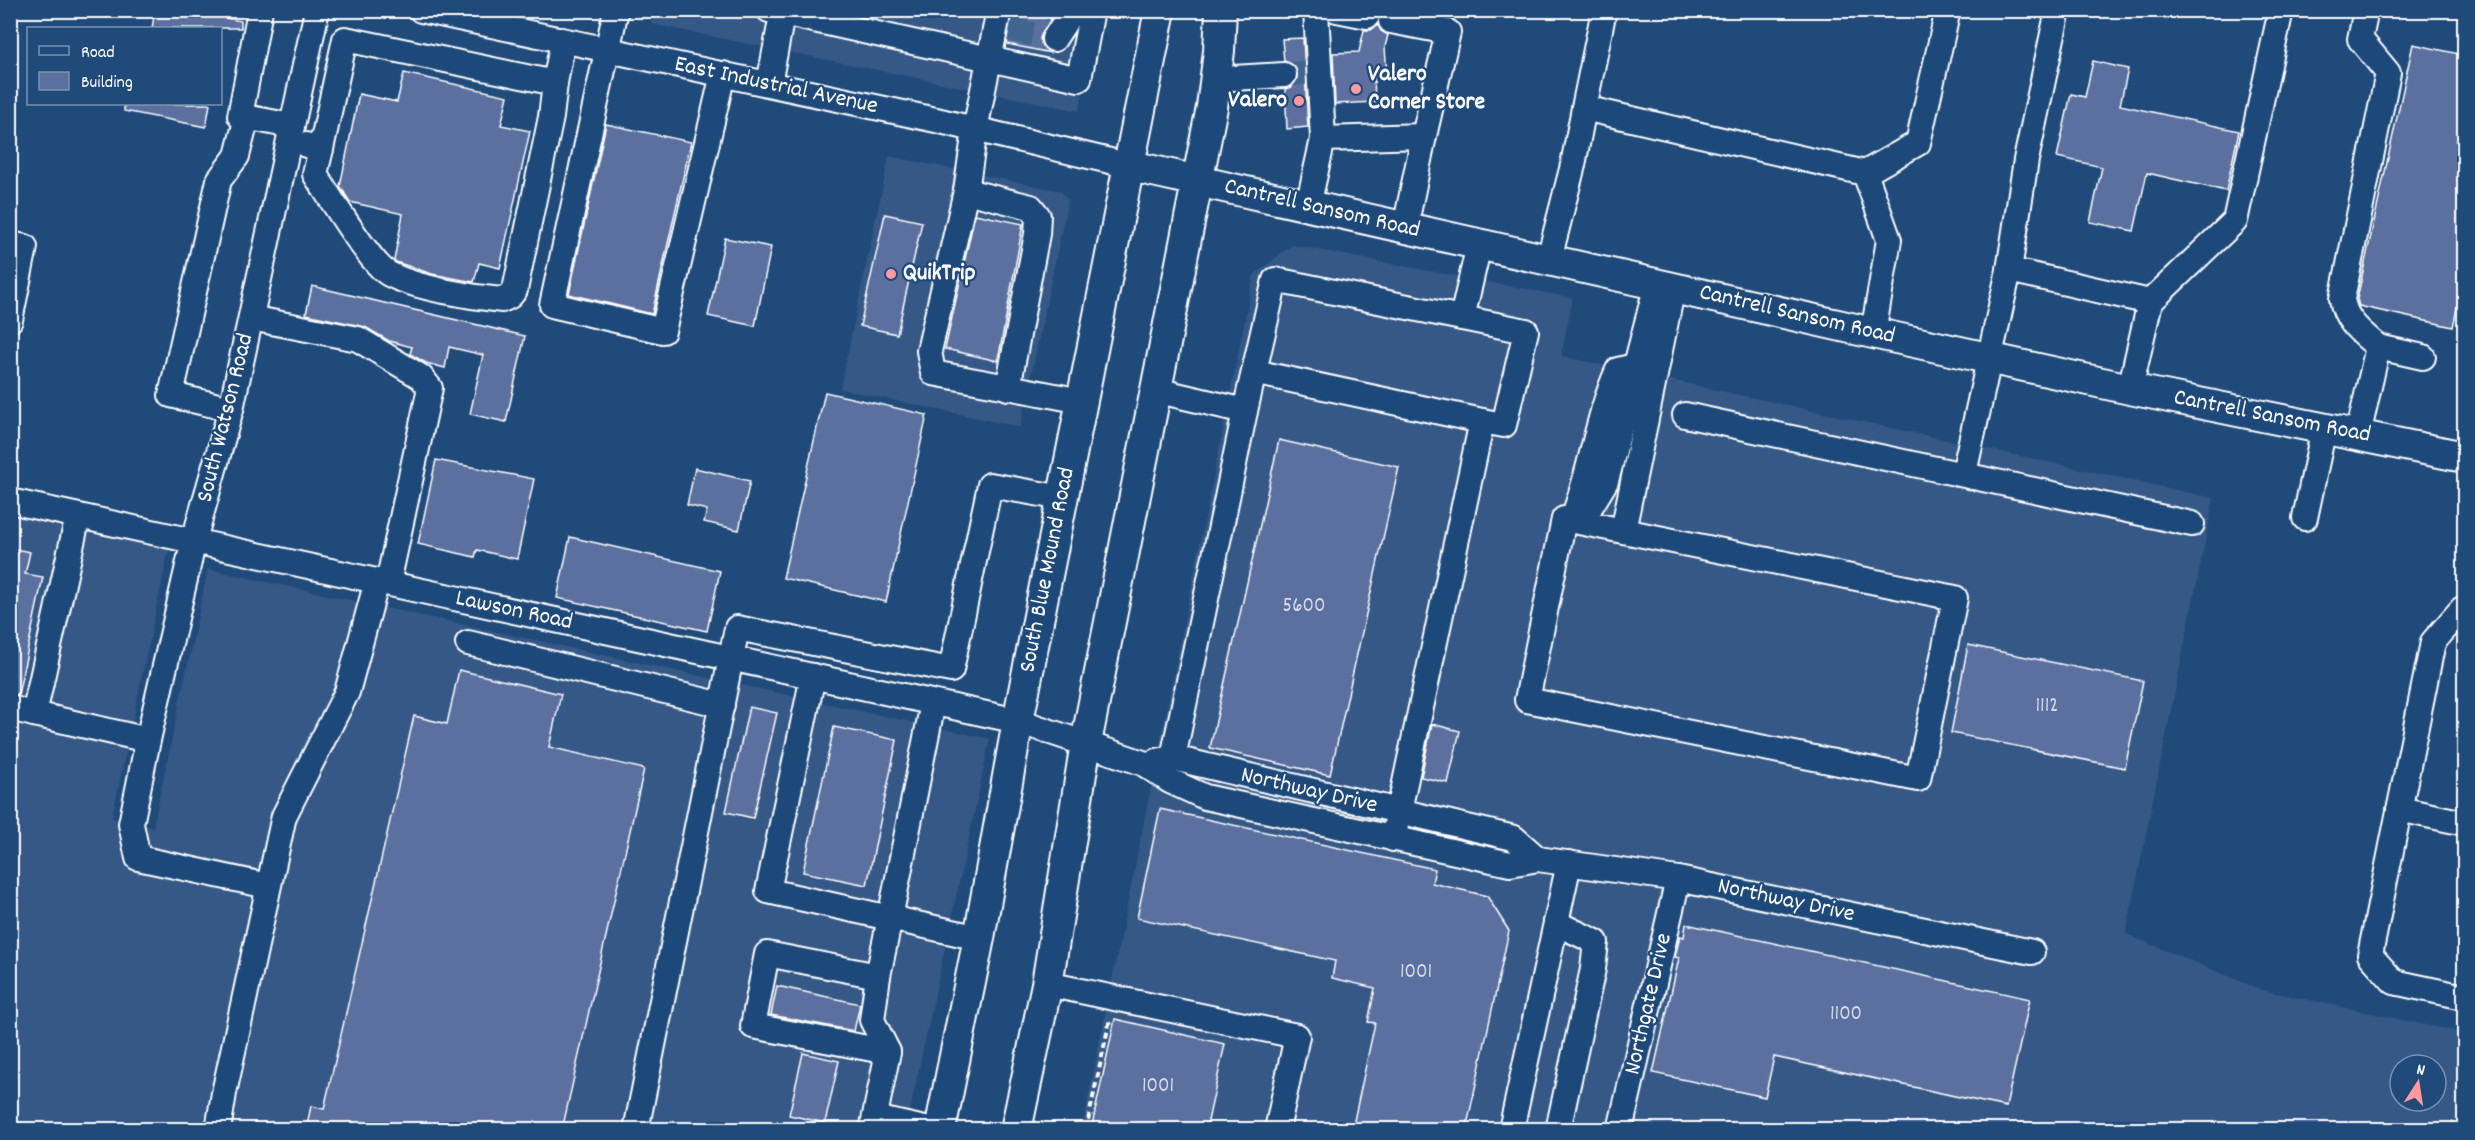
<svg xmlns="http://www.w3.org/2000/svg" width="2475" height="1140" font-family="Dekko,sans-serif">
	<style>
		.built { fill: #355887; fill-rule: evenodd }
		.building { fill: #5c70a0; stroke: #fff; stroke-width: 1.5 }
		.lines { fill: none; stroke-linecap: round; stroke-linejoin: round }
		.minor-tunnel { stroke: #41658e; stroke-width: 24; stroke-dasharray: 24 12; stroke-linecap: butt }
		.minor-casing { stroke: #fff; stroke-width: 28 }
		.major-casing { stroke: #fff; stroke-width: 34 }
		.path { stroke: #fff; stroke-width: 4; stroke-dasharray: 6 4.5; stroke-linecap: butt }
		.minor { stroke: #1f4a7a; stroke-width: 24 }
		.major { stroke: #1f4a7a; stroke-width: 30 }
		.poi-dot { fill: #ff9aa2; stroke: #1f4a7a; stroke-width: 2 }
		.labels { text-anchor: middle; dominant-baseline: central; stroke-width: 4.5; stroke-linejoin: round; paint-order: stroke }
		.number-label { font-size: 21px; fill: #d6dbe7 }
		.poi-label { font-size: 24px; font-weight: bold; fill: #fff; stroke: #1f4a7a; text-anchor: start }
		.street-label { font-size: 24px; fill: #fff; stroke: #1f4a7a }
	</style>
	<rect width="100%" height="100%" fill="#1f4a7a"/>
	<filter id="ink" filterUnits="userSpaceOnUse"><feTurbulence type="fractalNoise" baseFrequency=".0167" numOctaves="2"/><feDisplacementMap in="SourceGraphic" scale="12" xChannelSelector="R" yChannelSelector="G"/><feConvolveMatrix kernelMatrix="1 2 1 2 8 2 1 2 1" color-interpolation-filters="sRGB"/></filter>
	<g filter="url(#ink)">
		<g class="built">
			<polygon points="654,10 1100,11 1079,111 651,24"/>
			<polygon points="889,156 1061,191 1068,201 1020,427 840,389"/>
			<path d="M1292,245L1573,298L1561,356L2214,498L2126,934L2262,990L2464,1033V1129L1082,1130L1254,275ZM2400,1065H2436V1101H2400Z"/>
			<polygon points="11,514 169,549 112,818 153,827 208,569 990,739 906,1129 11,1130"/>
		</g>
		<g class="building">
			<polygon points="155,10 187,10 241,21 241,28 152,28"/>
			<polygon points="1013,10 1056,10 1040,38 1042,46 1051,53 1007,44"/>
			<polygon points="1378,25 1381,31 1388,35 1385,47 1387,75 1374,76 1375,102 1335,104 1333,53 1359,52 1364,30 1371,30"/>
			<polygon points="1303,38 1308,127 1287,129 1285,89 1292,87 1298,75 1296,67 1284,61 1282,39"/>
			<polygon points="2413,44 2464,55 2464,276 2453,327 2359,306 2357,299"/>
			<polygon points="2093,61 2128,69 2120,105 2239,131 2226,191 2147,173 2134,231 2090,222 2102,167 2057,157 2071,94 2085,97"/>
			<polygon points="404,73 508,96 501,125 530,131 500,268 479,263 474,282 432,274 396,262 394,260 403,214 350,202 340,186 359,94 397,102"/>
			<polygon points="124,104 210,104 206,127 124,111"/>
			<polygon points="606,124 691,142 652,314 569,294"/>
			<polygon points="885,214 922,222 897,334 860,326"/>
			<polygon points="975,214 1023,224 998,361 945,349"/>
			<polygon points="725,238 771,247 755,326 708,316"/>
			<polygon points="312,286 525,336 506,422 470,414 483,355 449,347 445,368 426,363 410,354 412,347 389,341 365,327 306,314"/>
			<polygon points="825,392 927,415 886,602 783,578"/>
			<polygon points="1279,440 1399,467 1330,775 1210,748"/>
			<polygon points="436,460 534,479 517,559 477,550 475,557 418,544"/>
			<polygon points="695,468 750,481 739,530 704,522 707,510 687,505"/>
			<polygon points="570,537 720,571 707,631 557,598"/>
			<polygon points="10,548 30,552 25,574 43,577 18,695 10,694"/>
			<polygon points="1968,645 2143,681 2125,768 1951,733"/>
			<polygon points="459,670 561,694 549,747 644,769 562,1130 306,1130 311,1106 324,1109 414,716 447,724"/>
			<polygon points="749,707 777,713 753,818 726,812"/>
			<polygon points="1432,724 1460,731 1448,783 1421,777"/>
			<polygon points="834,727 897,740 867,885 803,872"/>
			<polygon points="1160,809 1435,869 1432,883 1487,896 1509,931 1466,1130 1352,1130 1375,1023 1368,1022 1375,988 1332,978 1335,961 1137,918"/>
			<polygon points="1686,924 2030,999 2006,1107 1774,1057 1765,1097 1653,1073 1679,958 1675,957 1680,936 1684,937"/>
			<polygon points="777,986 860,1004 854,1031 771,1015"/>
			<polygon points="1115,1019 1225,1044 1206,1130 1091,1130"/>
			<polygon points="803,1053 839,1061 825,1123 789,1115"/>
		</g>
		<g class="lines">
			<g class="minor-tunnel">
				<polyline points="1049,10 1060,13"/>
				<polyline points="1009,29 1054,39"/>
				<polyline points="1284,75 1311,72"/>
			</g>
			<defs>
				<g id="minor">
					<polyline points="260,10 240,116 292,126"/>
					<polyline points="421,10 936,120 1131,166"/>
					<polyline points="616,10 552,305 663,331 723,74"/>
					<polyline points="769,10 1079,79 1092,10"/>
					<polyline points="999,10 975,130 966,191 929,351 933,373 1082,401"/>
					<polyline points="1316,10 1323,139"/>
					<polyline points="1337,10 1367,16"/>
					<polyline points="1391,21 1448,32 1424,136"/>
					<polyline points="1054,39 1073,10"/>
					<polyline points="1216,79 1284,75"/>
					<polyline points="769,84 783,10"/>
					<polyline points="1584,108 1604,10"/>
					<polyline points="306,145 321,149 345,39 555,83 563,41"/>
					<path d="M321,149L315,174C328,194 371,265 389,274C416,288 471,297 502,300L510,296L515,290L551,117L555,83"/>
					<polyline points="966,191 1031,207 1038,216 1037,234 1008,388"/>
					<polyline points="1308,206 1323,139 1424,136 1405,228"/>
					<polyline points="10,244 25,247 10,320"/>
					<polyline points="1549,259 1573,165 1584,108 1865,173"/>
					<polyline points="2009,270 2150,302 2130,389"/>
					<polyline points="2150,302 2235,221 2281,10"/>
					<polyline points="251,318 358,339 421,377 430,388 388,583"/>
					<polyline points="1873,333 1889,240 1865,173 1918,143 1948,10"/>
					<polyline points="2378,347 2423,357"/>
					<polyline points="1254,372 1482,421"/>
					<polyline points="1155,390 1245,411 1173,758"/>
					<polyline points="231,409 171,395 219,180 237,156 247,117"/>
					<polyline points="1245,411 1275,280 1462,318 1479,245"/>
					<polyline points="1685,415 2192,524"/>
					<path d="M2358,435L2378,347C2362,333 2345,321 2342,299L2388,73L2360,39L2366,10"/>
					<polyline points="1964,473 2009,270 2026,160 2058,10"/>
					<polyline points="10,501 1018,721 1143,763 1170,781 1205,797 1510,864 1538,859 1678,879 2032,952"/>
					<path d="M1574,515C1592,467 1597,416 1618,370L1635,366"/>
					<polyline points="78,516 34,714 148,740"/>
					<polyline points="2305,518 2324,428"/>
					<polygon points="1564,519 1955,598 1918,779 1527,700"/>
					<polyline points="1581,522 1606,481 1657,284"/>
					<polyline points="1623,531 1673,287"/>
					<polyline points="2464,609 2462,609 2433,642 2370,955 2394,982 2464,997"/>
					<polyline points="468,643 722,705"/>
					<polyline points="813,676 768,891 890,918 933,703"/>
					<polyline points="10,708 34,714"/>
					<polyline points="1156,761 1173,758 1514,838 1538,859"/>
					<polyline points="2399,809 2464,823"/>
					<polyline points="1393,839 1482,421 1504,425 1526,331 1462,318"/>
					<polyline points="268,886 138,858 131,824 148,740 194,540 231,409 317,10"/>
					<polyline points="1556,923 1596,942 1593,969 1558,1130"/>
					<polyline points="878,976 872,1020 888,1052"/>
					<polyline points="1047,984 1297,1036 1277,1130"/>
					<polyline points="875,1118 929,1130"/>
					<polyline points="218,1130 224,1093 284,816 347,692 377,581"/>
					<polyline points="636,1130 737,628 951,670 990,485 1063,498"/>
					<polyline points="872,1130 888,1052 753,1026 767,954 878,976 890,918 979,938"/>
					<polyline points="1511,1130 1569,863"/>
					<polyline points="1620,1130 1678,879"/>
				</g>
				<g id="major">
					<polyline points="1131,166 1873,333 2130,389 2464,457"/>
					<polyline points="940,1130 979,938 1018,721 1160,10"/>
					<polyline points="1016,1130 1047,984 1086,743 1212,107 1219,51 1221,10"/>
				</g>
			</defs>
			<use href="#minor" class="minor-casing"/>
			<use href="#major" class="major-casing"/>
			<polyline class="path" points="1086,1130 1110,1019"/>
			<use href="#minor" class="minor"/>
			<use href="#major" class="major"/>
		</g>
	</g>
	<g class="poi-dot">
		<circle cx="1356" cy="89" r="6"/>
		<circle cx="1299" cy="101" r="6"/>
		<circle cx="891" cy="274" r="6"/>
	</g>
	<g class="labels">
		<g class="number-label">
			<text x="1304" y="607">5600</text>
			<text x="2047" y="707">1112</text>
			<text x="1416" y="973">1001</text>
			<text x="1846" y="1015">1100</text>
			<text x="1158" y="1087">1001</text>
		</g>
		<g class="poi-label">
			<text x="1368" y="75">Valero<tspan x="1368" dy="28">Corner Store</tspan></text>
			<text x="1287" y="101" text-anchor="end">Valero</text>
			<text x="903" y="274">QuikTrip</text>
		</g>
		<g class="street-label">
			<text transform="translate(776 86) rotate(12)">East Industrial Avenue</text>
			<text transform="translate(1322 209) rotate(13)">Cantrell Sansom Road</text>
			<text transform="translate(1797 315) rotate(13)">Cantrell Sansom Road</text>
			<text transform="translate(2272 417) rotate(11)">Cantrell Sansom Road</text>
			<text transform="translate(226 418) rotate(-76)">South Watson Road</text>
			<text transform="translate(1048 570) rotate(-79)">South Blue Mound Road</text>
			<text transform="translate(514 611) rotate(12)">Lawson Road</text>
			<text transform="translate(1309 791) rotate(13)">Northway Drive</text>
			<text transform="translate(1786 901) rotate(12)">Northway Drive</text>
			<text transform="translate(1649 1004) rotate(-77)">Northgate Drive</text>
		</g>
	</g>
	<rect width="2475" height="1140" fill="none" stroke="#1f4a7a" stroke-width="36"/>
	<rect x="18" y="18" width="2439" height="1104" fill="none" stroke="#fff" stroke-width="2" filter="url(#ink)"/>
	<rect x="27" y="27" width="195" height="78" fill="#1f4a7a" stroke="#7992af" stroke-width="1.5"/>
	<rect x="39" y="46" width="30" height="9" fill="#1f4a7a" stroke="#7992af" stroke-width="1.5"/>
	<text x="81" y="57" font-size="18" fill="#ffffff">Road</text>
	<rect x="39" y="72" width="30" height="18" fill="#5c70a0" stroke="#7992af" stroke-width="1.5"/>
	<text x="81" y="87" font-size="18" fill="#ffffff">Building</text>
	<g transform="translate(2418 1083) rotate(12)"><circle r="28" fill="#1f4a7a" stroke="#7992af" stroke-width="1.5"/>
	<path d="M0-4.5L10 22L0 15L-10 22Z" fill="#ff9aa2"/>
	<text y="-9" font-size="16" font-weight="bold" text-anchor="middle" fill="#ffffff">N</text>
	</g>
</svg>
